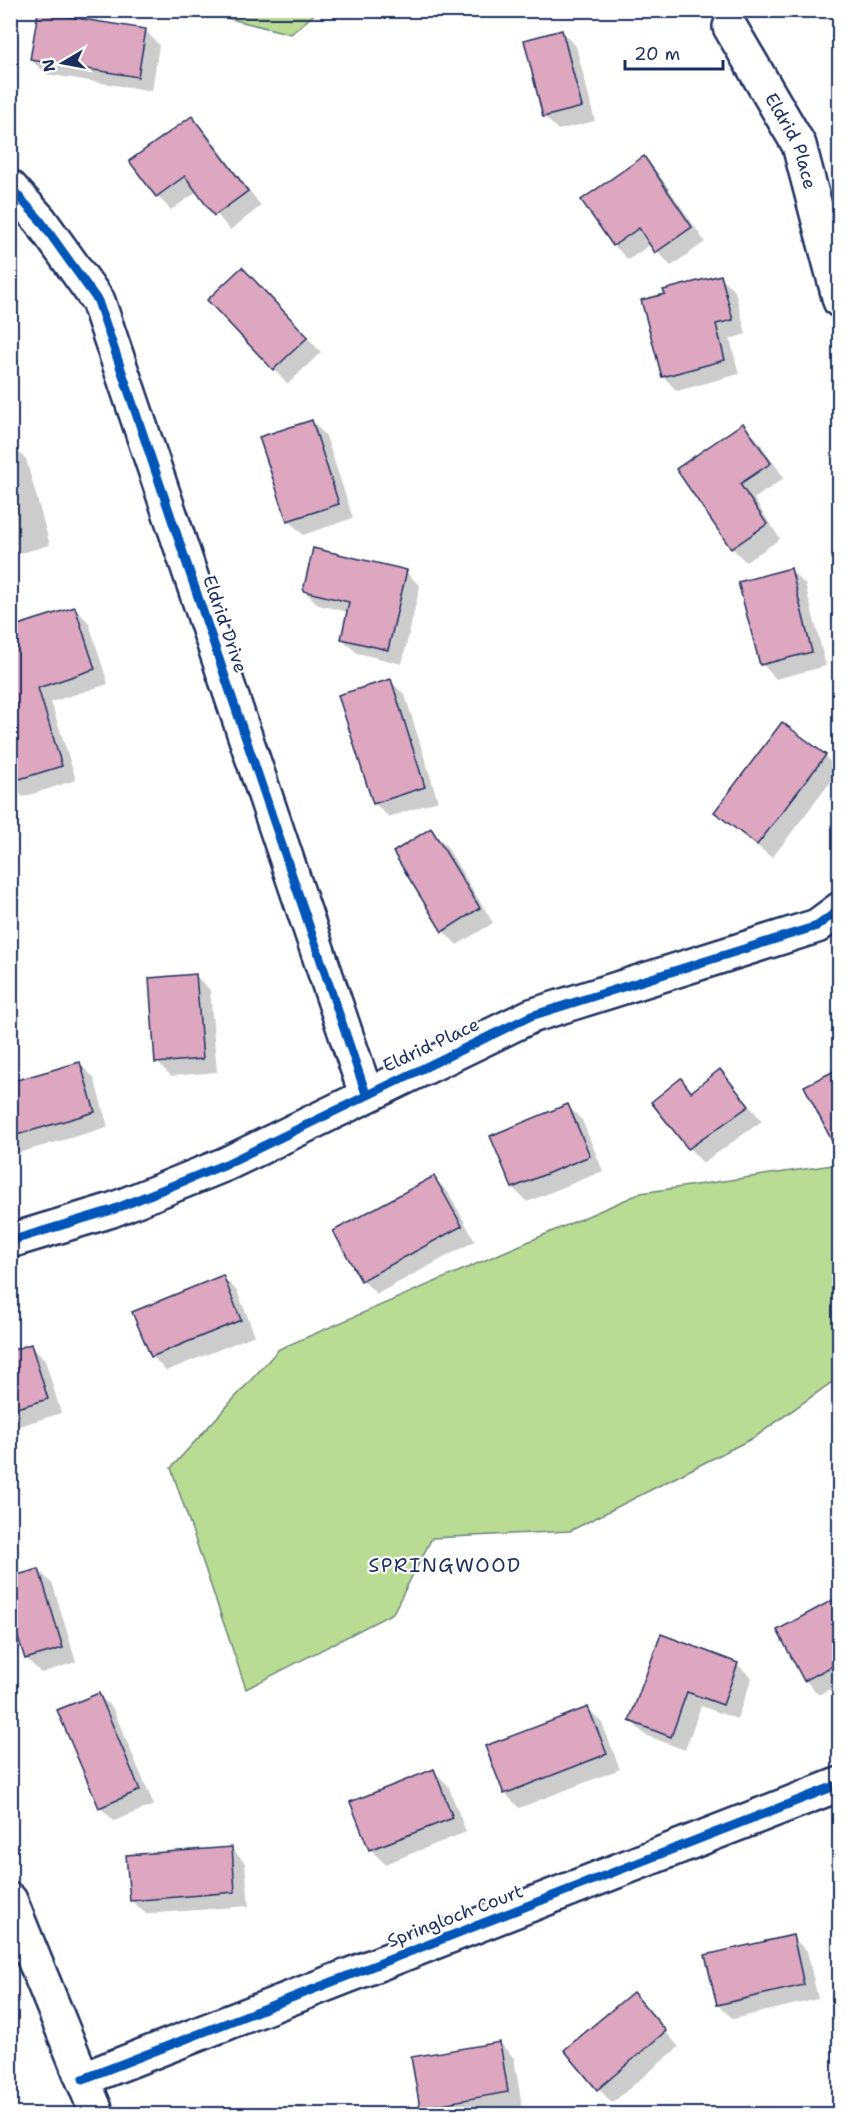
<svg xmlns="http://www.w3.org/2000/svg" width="850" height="2125" font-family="'Shantell Sans',sans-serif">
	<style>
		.green { fill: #badb94; stroke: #6a8579; stroke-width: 1.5 }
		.shadow { fill: #0003 }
		.building { fill: #dca7bf; stroke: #1b2f5e; stroke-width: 1.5 }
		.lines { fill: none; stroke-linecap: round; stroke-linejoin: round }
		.minor-casing { stroke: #1b2f5e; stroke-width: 38 }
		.minor { stroke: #fff; stroke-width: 33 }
		.cycleway-casing { stroke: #fff; stroke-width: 13 }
		.cycleway { stroke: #0057b8; stroke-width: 9 }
		.labels { text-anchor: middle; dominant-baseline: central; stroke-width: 4.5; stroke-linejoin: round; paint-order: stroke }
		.street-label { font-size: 18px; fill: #1b2f5e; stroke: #fff }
		.neighbourhood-label { font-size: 20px; letter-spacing: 1.5px; fill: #1b2f5e; stroke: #fff }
	</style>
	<rect width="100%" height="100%" fill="#fff"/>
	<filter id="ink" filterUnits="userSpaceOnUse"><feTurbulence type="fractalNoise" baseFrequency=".0167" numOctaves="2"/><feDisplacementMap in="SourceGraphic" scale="12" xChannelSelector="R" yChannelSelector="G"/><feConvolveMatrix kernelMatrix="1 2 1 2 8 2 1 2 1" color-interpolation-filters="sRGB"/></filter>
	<g filter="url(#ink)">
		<g class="green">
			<polygon points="198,11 318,11 291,34"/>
			<polygon points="839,1164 839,1377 755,1437 570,1531 432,1538 393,1613 246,1689 171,1468 279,1349 641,1193"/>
		</g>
		<g class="shadow">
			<polygon points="145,30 159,45 152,91 46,74 31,60"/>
			<polygon points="562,31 576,46 595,121 558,130 544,116"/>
			<polygon points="192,118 206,132 261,206 230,230 198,191 171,210 157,196"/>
			<polygon points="644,158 658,173 705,242 671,266 651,244 628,260 614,245"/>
			<polygon points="721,277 735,291 746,334 730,339 739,374 677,391 663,376"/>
			<polygon points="256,283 321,352 288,384 209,300"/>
			<polygon points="10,357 17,369 10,372"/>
			<polygon points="312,421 326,436 353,518 303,535 288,520"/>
			<polygon points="743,425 757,439 784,478 754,499 780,539 746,562 732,548"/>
			<polygon points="10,445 26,459 50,545 10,556"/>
			<polygon points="790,570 805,584 826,666 776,679 762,664"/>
			<polygon points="406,572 420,586 402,664 357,653 342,639 348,612 319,605 304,591"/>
			<polygon points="75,608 89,623 108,684 51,702 76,780 23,797 10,784 10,629"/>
			<polygon points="390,681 405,695 438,801 389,817 374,803"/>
			<polygon points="825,756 839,771 772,858 716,812"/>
			<polygon points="430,830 445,844 493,923 457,945 443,931"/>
			<polygon points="196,976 210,990 217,1072 171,1076 157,1062"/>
			<polygon points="840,1027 840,1051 830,1032"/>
			<polygon points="80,1064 94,1078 108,1127 15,1154 10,1149 10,1084"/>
			<polygon points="720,1071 762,1121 703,1163 689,1148 681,1080 693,1092"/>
			<polygon points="567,1105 582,1120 603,1171 527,1202 513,1188"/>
			<polygon points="434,1178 448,1192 475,1241 377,1294 362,1280"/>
			<polygon points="223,1277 237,1291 255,1335 166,1371 152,1356"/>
			<polygon points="31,1346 45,1360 61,1413 10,1429 10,1352"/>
			<polygon points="39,1570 53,1585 76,1662 41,1673 27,1659 21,1639 10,1643 10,1579"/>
			<polygon points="840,1598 840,1683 819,1695 805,1680"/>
			<polygon points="737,1664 752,1678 737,1719 701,1706 685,1750 645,1735 631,1721"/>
			<polygon points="98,1694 113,1709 154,1805 114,1821 100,1807"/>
			<polygon points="588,1708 602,1723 620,1769 519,1808 505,1793"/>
			<polygon points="434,1771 448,1785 466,1832 385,1864 370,1849"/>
			<polygon points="231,1848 245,1863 249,1906 146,1914 131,1900"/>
			<polygon points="792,1937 807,1951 818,1999 733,2019 718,2005"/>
			<polygon points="633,1994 679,2047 612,2103 598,2088"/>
			<polygon points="500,2043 514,2058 522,2106 476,2114 429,2114 421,2107"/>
			<polygon points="298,2105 318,2114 293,2114"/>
		</g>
		<g class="building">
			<polygon points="38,12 146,29 138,77 30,60"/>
			<polygon points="562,30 582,107 543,117 524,40"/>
			<polygon points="192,116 248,191 214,216 185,176 156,197 129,161"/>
			<polygon points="644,156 692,227 655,253 639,228 613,246 581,200"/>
			<polygon points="242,267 308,337 273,370 207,300"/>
			<polygon points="721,275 733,320 716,324 725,360 662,377 641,300 665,294 663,290"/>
			<polygon points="312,420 339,504 287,521 259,437"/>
			<polygon points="743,423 771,463 740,484 767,524 731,549 676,469"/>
			<polygon points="313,548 407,570 388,650 341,639 349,602 303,591"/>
			<polygon points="791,568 812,652 760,665 738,582"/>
			<polygon points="75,607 95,669 38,688 62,766 10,782 10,621 16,620 18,625"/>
			<polygon points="391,679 425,787 373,804 338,695"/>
			<polygon points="782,722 826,755 757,845 714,812"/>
			<polygon points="431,828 480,908 442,932 393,852"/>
			<polygon points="196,974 203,1059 155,1063 149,978"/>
			<polygon points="80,1062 95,1112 10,1137 10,1082"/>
			<polygon points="840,1068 840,1157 804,1086"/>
			<polygon points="720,1069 749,1106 688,1149 651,1102 681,1078 691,1092"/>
			<polygon points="568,1104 590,1156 512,1188 490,1136"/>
			<polygon points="434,1176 462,1226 361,1281 333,1231"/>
			<polygon points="223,1275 241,1320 151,1357 132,1312"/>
			<polygon points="31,1344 48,1399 10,1410 10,1351"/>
			<polygon points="39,1569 63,1648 25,1659 10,1612 10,1577"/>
			<polygon points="840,1596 840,1662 804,1681 777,1630"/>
			<polygon points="661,1634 738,1663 723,1705 687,1692 671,1737 629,1721"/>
			<polygon points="99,1693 140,1790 99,1808 57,1710"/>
			<polygon points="588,1707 607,1754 504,1794 485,1746"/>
			<polygon points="434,1769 453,1818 369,1850 350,1802"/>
			<polygon points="232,1847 235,1892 130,1901 126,1855"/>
			<polygon points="793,1935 804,1985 717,2005 705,1955"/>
			<polygon points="633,1992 666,2031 597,2090 564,2050"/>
			<polygon points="500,2042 508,2092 420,2108 411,2057"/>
		</g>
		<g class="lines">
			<defs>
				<g id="minor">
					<path id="s1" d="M730,27L799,145L840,301"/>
					<polyline points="10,187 40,220 98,301 366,1094"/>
					<polyline points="10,1241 112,1210 226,1164 531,1016 817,926 840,909"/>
					<polyline points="10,1900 97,2114"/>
					<polyline points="83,2079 840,1784"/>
				</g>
			</defs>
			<use href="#minor" class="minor-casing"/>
			<use href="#minor" class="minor"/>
			<defs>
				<g id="cycleway">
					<polyline points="10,187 40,220 98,301 366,1094"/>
					<polyline points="10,1241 112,1210 226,1164 531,1016 817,926 840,909"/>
					<polyline points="83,2079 840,1784"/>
				</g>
			</defs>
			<use href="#cycleway" class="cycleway-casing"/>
			<use href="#cycleway" class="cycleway"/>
		</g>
	</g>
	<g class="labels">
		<g class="street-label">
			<text stroke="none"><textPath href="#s1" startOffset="130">Eldrid Place</textPath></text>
			<text transform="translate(225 624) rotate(71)">Eldrid Drive</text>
			<text transform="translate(431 1045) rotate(-25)">Eldrid Place</text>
			<text transform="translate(455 1916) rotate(-21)">Springloch Court</text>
		</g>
		<g class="neighbourhood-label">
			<text x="445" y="1565">SPRINGWOOD</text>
		</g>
	</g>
	<rect width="850" height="2125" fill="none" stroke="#fff" stroke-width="36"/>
	<rect x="18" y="18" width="814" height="2089" fill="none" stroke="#1b2f5e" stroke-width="2" filter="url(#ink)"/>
	<g transform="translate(63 63) rotate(260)" stroke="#ffffff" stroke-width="4.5" paint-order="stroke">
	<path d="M0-4.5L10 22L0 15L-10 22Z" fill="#1b2f5e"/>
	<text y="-9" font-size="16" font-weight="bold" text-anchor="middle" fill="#1b2f5e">N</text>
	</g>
	<path d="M625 60v9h98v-9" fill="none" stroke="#1b2f5e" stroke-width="3"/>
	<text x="634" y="60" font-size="18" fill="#1b2f5e" stroke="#ffffff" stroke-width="4.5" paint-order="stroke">20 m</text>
</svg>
